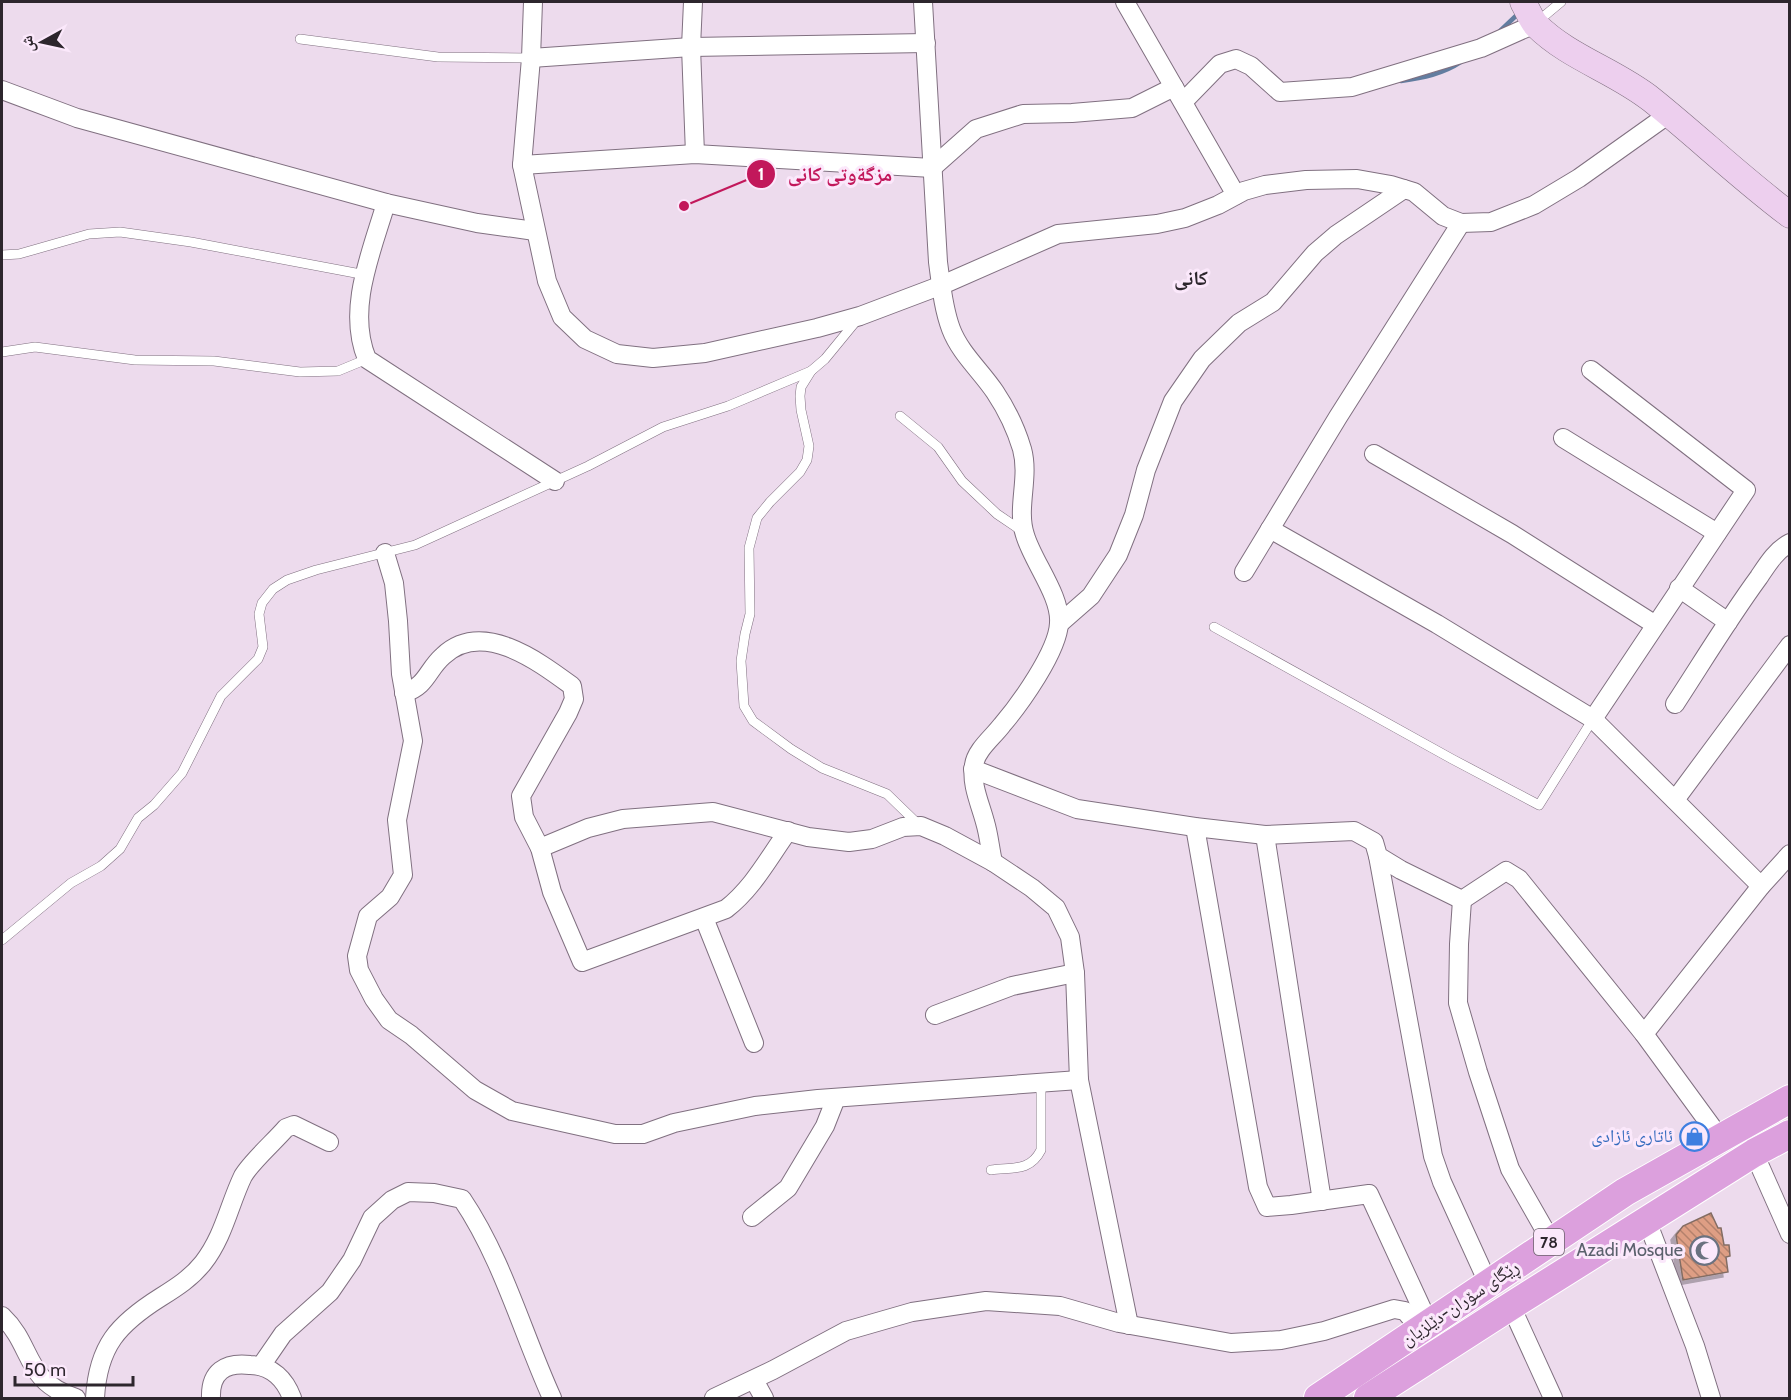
<svg xmlns="http://www.w3.org/2000/svg" width="1791" height="1400" font-family="Cabin,'Noto Naskh Arabic',sans-serif">
	<style>
		.lines { fill: none; stroke-linecap: round; stroke-linejoin: round }
		.stream { stroke: #627da0; stroke-width: 4.5 }
		.building { fill: url(#building-back-hatch); stroke: #836d64; stroke-width: 1.5; filter: url(#shadow) }
		.lane-casing { stroke: #807080; stroke-width: 10 }
		.street-casing { stroke: #807080; stroke-width: 20 }
		.secondary-casing { stroke: #807080; stroke-width: 27 }
		.primary-casing { stroke: #fff; stroke-width: 30 }
		.lane { stroke: #fff; stroke-width: 9 }
		.street { stroke: #fff; stroke-width: 18 }
		.secondary { stroke: #edcfee; stroke-width: 26 }
		.primary { stroke: #dca0dd; stroke-width: 28 }
		.labels { text-anchor: middle; dominant-baseline: central; stroke-width: 6; stroke-linejoin: round; paint-order: stroke }
		.shield { fill: #fbe8fb; stroke: #6b606b; stroke-width: 1.5 }
		.shield-label { font-size: 16px; font-weight: bold; fill: #2d262d }
		.shop-label { font-size: 18px; fill: #366cbe; stroke: #fbe8fb; text-anchor: end }
		.worship-label { font-size: 18px; fill: #5b616d; stroke: #fbe8fb; text-anchor: end }
		.street-label { font-size: 18px; fill: #2d262d; stroke: #fbe8fb }
		.neighbourhood-label { font-size: 20px; font-weight: bold; fill: #2d262d; stroke: #fbe8fb }
		.leader { fill: none; stroke: #c2185b; stroke-width: 2 }
		.callout-dot { fill: #c2185b; stroke: #fbe8fb; stroke-width: 2 }
		.mark-label { font-size: 18px; text-anchor: middle; font-weight: bold; fill: #fff }
		.callout-label { font-size: 20px; text-anchor: middle; font-weight: bold; fill: #c2185b; stroke: #fbe8fb; stroke-width: 6; stroke-linejoin: round; paint-order: stroke }
	</style>
	<defs>
		<pattern id="building-back-hatch" width="6" height="6" patternUnits="userSpaceOnUse" patternTransform="scale(1.5)"><rect width="6" height="6" fill="#de9e84"/><path d="M-1 5l2 2M0 0l6 6M5-1l2 2" fill="none" stroke="#b4816c"/></pattern>
		<filter id="shadow"><feDropShadow dx="-5" dy="5" stdDeviation="0" flood-color="#0004"/></filter>
	</defs>
	<rect width="100%" height="100%" fill="#eddbed"/>
	<g class="lines">
		<g class="stream">
			<polyline points="1500,31 1520,12"/>
			<path d="M1401,81C1423,78 1443,74 1461,62"/>
		</g>
	</g>
	<polygon class="building" points="1711,1213 1718,1228 1721,1228 1724,1245 1729,1245 1730,1256 1726,1257 1728,1272 1683,1280 1676,1235 1683,1226"/>
	<g class="lines">
		<defs>
			<g id="lane">
				<polyline points="1537,22 1561,2"/>
				<polyline points="300,39 438,57 531,58"/>
				<polyline points="2,255 19,254 89,234 120,232 191,242 366,275"/>
				<polyline points="2,352 35,347 135,360 214,361 300,372 338,371 367,359"/>
				<polyline points="811,371 801,387 800,396 801,410 809,446 807,460 800,472 770,502 757,518 749,548 750,614 745,634 741,661 744,706 753,721 791,749 822,768 887,794 919,825"/>
				<polyline points="900,416 938,447 962,481 997,514 1022,531"/>
				<polyline points="1214,627 1452,759 1539,805 1593,719"/>
				<polyline points="2,940 71,883 101,866 120,849 138,818 154,805 182,773 221,696 258,659 263,647 259,614 262,603 273,589 287,580 316,570 415,545 588,466 663,427 728,406 811,371 825,359 857,320"/>
				<path d="M991,1170C1012,1167 1030,1172 1041,1150V1083"/>
			</g>
			<g id="street">
				<polyline points="533,2 531,58 522,165 547,281 562,317 585,339 617,354 653,358 705,353 817,328 860,316 942,285 1058,234 1157,224 1185,218 1218,205 1244,191 1265,185 1306,180 1357,179 1391,185 1414,192 1443,216 1461,223 1491,222 1534,205 1579,178 1669,114"/>
				<polyline points="693,2 691,47 695,154"/>
				<path d="M923,2L938,262C941,284 943,308 951,329C960,353 981,371 995,392C1007,410 1016,429 1022,449C1030,478 1016,508 1025,535C1033,562 1061,596 1059,623C1058,651 1020,704 1002,725C993,737 976,750 974,765C971,785 980,803 985,822C989,835 990,849 993,862"/>
				<polyline points="1125,2 1236,195"/>
				<polyline points="531,58 691,47 926,43"/>
				<polyline points="2,90 77,118 386,203 477,223 535,231"/>
				<polyline points="1183,102 1220,64 1236,59 1251,66 1280,92 1352,87 1481,48 1535,24"/>
				<polyline points="522,165 695,154 932,168 976,129 1023,114 1072,113 1132,108 1174,87"/>
				<path d="M386,203C372,251 346,309 367,359L555,481"/>
				<polyline points="1591,370 1746,490 1593,719"/>
				<polyline points="1563,438 1717,533"/>
				<polyline points="1374,454 1512,534 1654,624"/>
				<polyline points="1270,529 1437,624 1593,719 1761,886"/>
				<polyline points="385,553 394,583 398,621 401,674 413,741 397,820 403,875 390,897 368,916 357,956 359,970 374,999 389,1020 411,1035 475,1090 512,1111 615,1134 643,1134 674,1123 755,1106 818,1099 1079,1080"/>
				<polyline points="1244,572 1338,417 1461,223"/>
				<polyline points="1679,588 1728,622"/>
				<polyline points="1059,624 1091,596 1118,555 1134,515 1146,470 1173,401 1202,359 1239,323 1273,302 1315,253 1336,235 1404,189"/>
				<path d="M404,693C427,686 427,670 443,656C482,619 538,661 572,686L574,699L568,713L521,796L524,817L540,848L552,892L582,962L726,909C753,888 768,859 788,831"/>
				<path d="M1675,704C1703,661 1729,618 1759,577C1767,565 1776,550 1790,543"/>
				<polyline points="973,769 1077,809 1195,827 1265,835 1354,831 1374,842 1378,856 1401,870 1462,900 1506,871 1519,879 1644,1034 1720,1138"/>
				<polyline points="1675,800 1790,645"/>
				<polyline points="1195,827 1258,1187 1267,1207 1291,1205 1369,1194 1429,1324"/>
				<polyline points="1265,835 1322,1201"/>
				<polyline points="540,848 588,828 623,819 713,812 808,837 849,842 872,839 903,827 921,826 945,836 993,862 1032,888 1056,908 1070,937 1075,973 1079,1080 1129,1325"/>
				<polyline points="1378,856 1433,1156 1442,1182 1489,1285"/>
				<polyline points="1462,900 1459,944 1458,1003 1478,1072 1510,1169 1551,1241"/>
				<polyline points="704,918 754,1043"/>
				<polyline points="935,1015 1012,986 1075,973"/>
				<polyline points="1644,1034 1761,886 1790,854"/>
				<polyline points="1754,1153 1790,1234"/>
				<polyline points="752,1217 788,1188 825,1126 836,1098"/>
				<polyline points="1647,1221 1695,1346 1711,1398"/>
				<polyline points="1511,1306 1553,1398"/>
				<path d="M2,1316C34,1346 23,1381 76,1398"/>
				<path d="M261,1366L283,1334L330,1292L352,1260L372,1218L392,1200L408,1192L434,1193L462,1199C503,1260 522,1332 552,1398"/>
				<polyline points="754,1380 764,1398"/>
				<path d="M95,1398C98,1346 118,1324 161,1297C177,1287 191,1278 203,1263C224,1236 229,1205 243,1176C251,1162 275,1141 286,1128L294,1125L329,1142"/>
				<path d="M211,1398C210,1372 225,1362 250,1365C260,1365 269,1368 277,1375C284,1381 289,1390 292,1398"/>
				<polyline points="714,1398 773,1370 846,1331 912,1312 986,1301 1060,1306 1119,1323 1231,1343 1281,1340 1324,1331 1394,1309 1405,1311 1421,1330"/>
			</g>
			<path id="secondary" d="M1523,2C1527,9 1531,19 1536,25C1569,58 1616,71 1652,100C1698,137 1742,179 1790,215"/>
			<g id="primary">
				<polyline points="1318,1398 1625,1192 1790,1099"/>
				<polyline points="1368,1398 1511,1306 1754,1153 1790,1134"/>
			</g>
		</defs>
		<use href="#lane" class="lane-casing"/>
		<use href="#street" class="street-casing"/>
		<use href="#secondary" class="secondary-casing"/>
		<use href="#primary" class="primary-casing"/>
		<use href="#lane" class="lane"/>
		<use href="#street" class="street"/>
		<use href="#secondary" class="secondary"/>
		<use href="#primary" class="primary"/>
	</g>
	<defs>
		<symbol id="shop-ring" viewBox="-11 -11 22 22"><circle r="9.5" fill="#fbe8fb" stroke="#3f7fe0" stroke-width="1.5"/><path d="M-5-2.5h2.3a2.7 3.5 0 0 1 5.4 0H5L5.5 6h-11ZM-1.5-2.5h3a1.5 2.3 0 0 0-3 0Z" fill="#3f7fe0"/></symbol>
		<symbol id="mosque-ring" viewBox="-11 -11 22 22"><circle r="9.5" fill="#fbe8fb" stroke="#6b7280" stroke-width="1.5"/><path d="M3.5-4.9A6 6 0 1 0 3.5 4.9A5 5 0 1 1 3.5-4.9Z" fill="#6b7280"/></symbol>
	</defs>
	<g fill-rule="evenodd">
		<use href="#shop-ring" x="1678" y="1120" width="33" height="33"/>
		<use href="#mosque-ring" x="1688" y="1234" width="33" height="33"/>
	</g>
	<g class="labels">
		<rect class="shield" x="1534" y="1229" width="30" height="26" rx="4.5"/>
		<g class="shield-label">
			<text x="1549" y="1242">78</text>
		</g>
		<g class="shop-label">
			<text x="1673" y="1136">ئاتاری ئازادی</text>
		</g>
		<g class="worship-label">
			<text x="1683" y="1250">Azadi Mosque</text>
		</g>
		<g class="street-label">
			<text transform="translate(1460 1303) rotate(-34)">ڕێگای سۆران-دێلزیان</text>
		</g>
		<g class="neighbourhood-label">
			<text x="1191" y="278">کانی</text>
		</g>
	</g>
	<path class="leader" d="M684 206L761 174"/>
	<g class="callout-dot">
		<circle cx="684" cy="206" r="6"/>
		<circle cx="761" cy="174" r="15"/>
	</g>
	<g class="mark-label">
		<text x="761" y="180">1</text>
	</g>
	<g class="callout-label">
		<text x="840" y="181">مزگةوتی کانی</text>
	</g>
	<rect width="1791" height="1400" fill="none" stroke="#2d262d" stroke-width="6"/>
	<g transform="translate(42 42) rotate(262)" stroke="#fbe8fb" stroke-width="4.5" paint-order="stroke">
	<path d="M0-4.5L10 22L0 15L-10 22Z" fill="#2d262d"/>
	<text y="-9" font-size="16" font-weight="bold" text-anchor="middle" fill="#2d262d">ش</text>
	</g>
	<path d="M15 1376v9h118v-9" fill="none" stroke="#2d262d" stroke-width="3"/>
	<text x="24" y="1376" font-size="18" fill="#2d262d" stroke="#fbe8fb" stroke-width="4.5" paint-order="stroke">50 m</text>
</svg>
